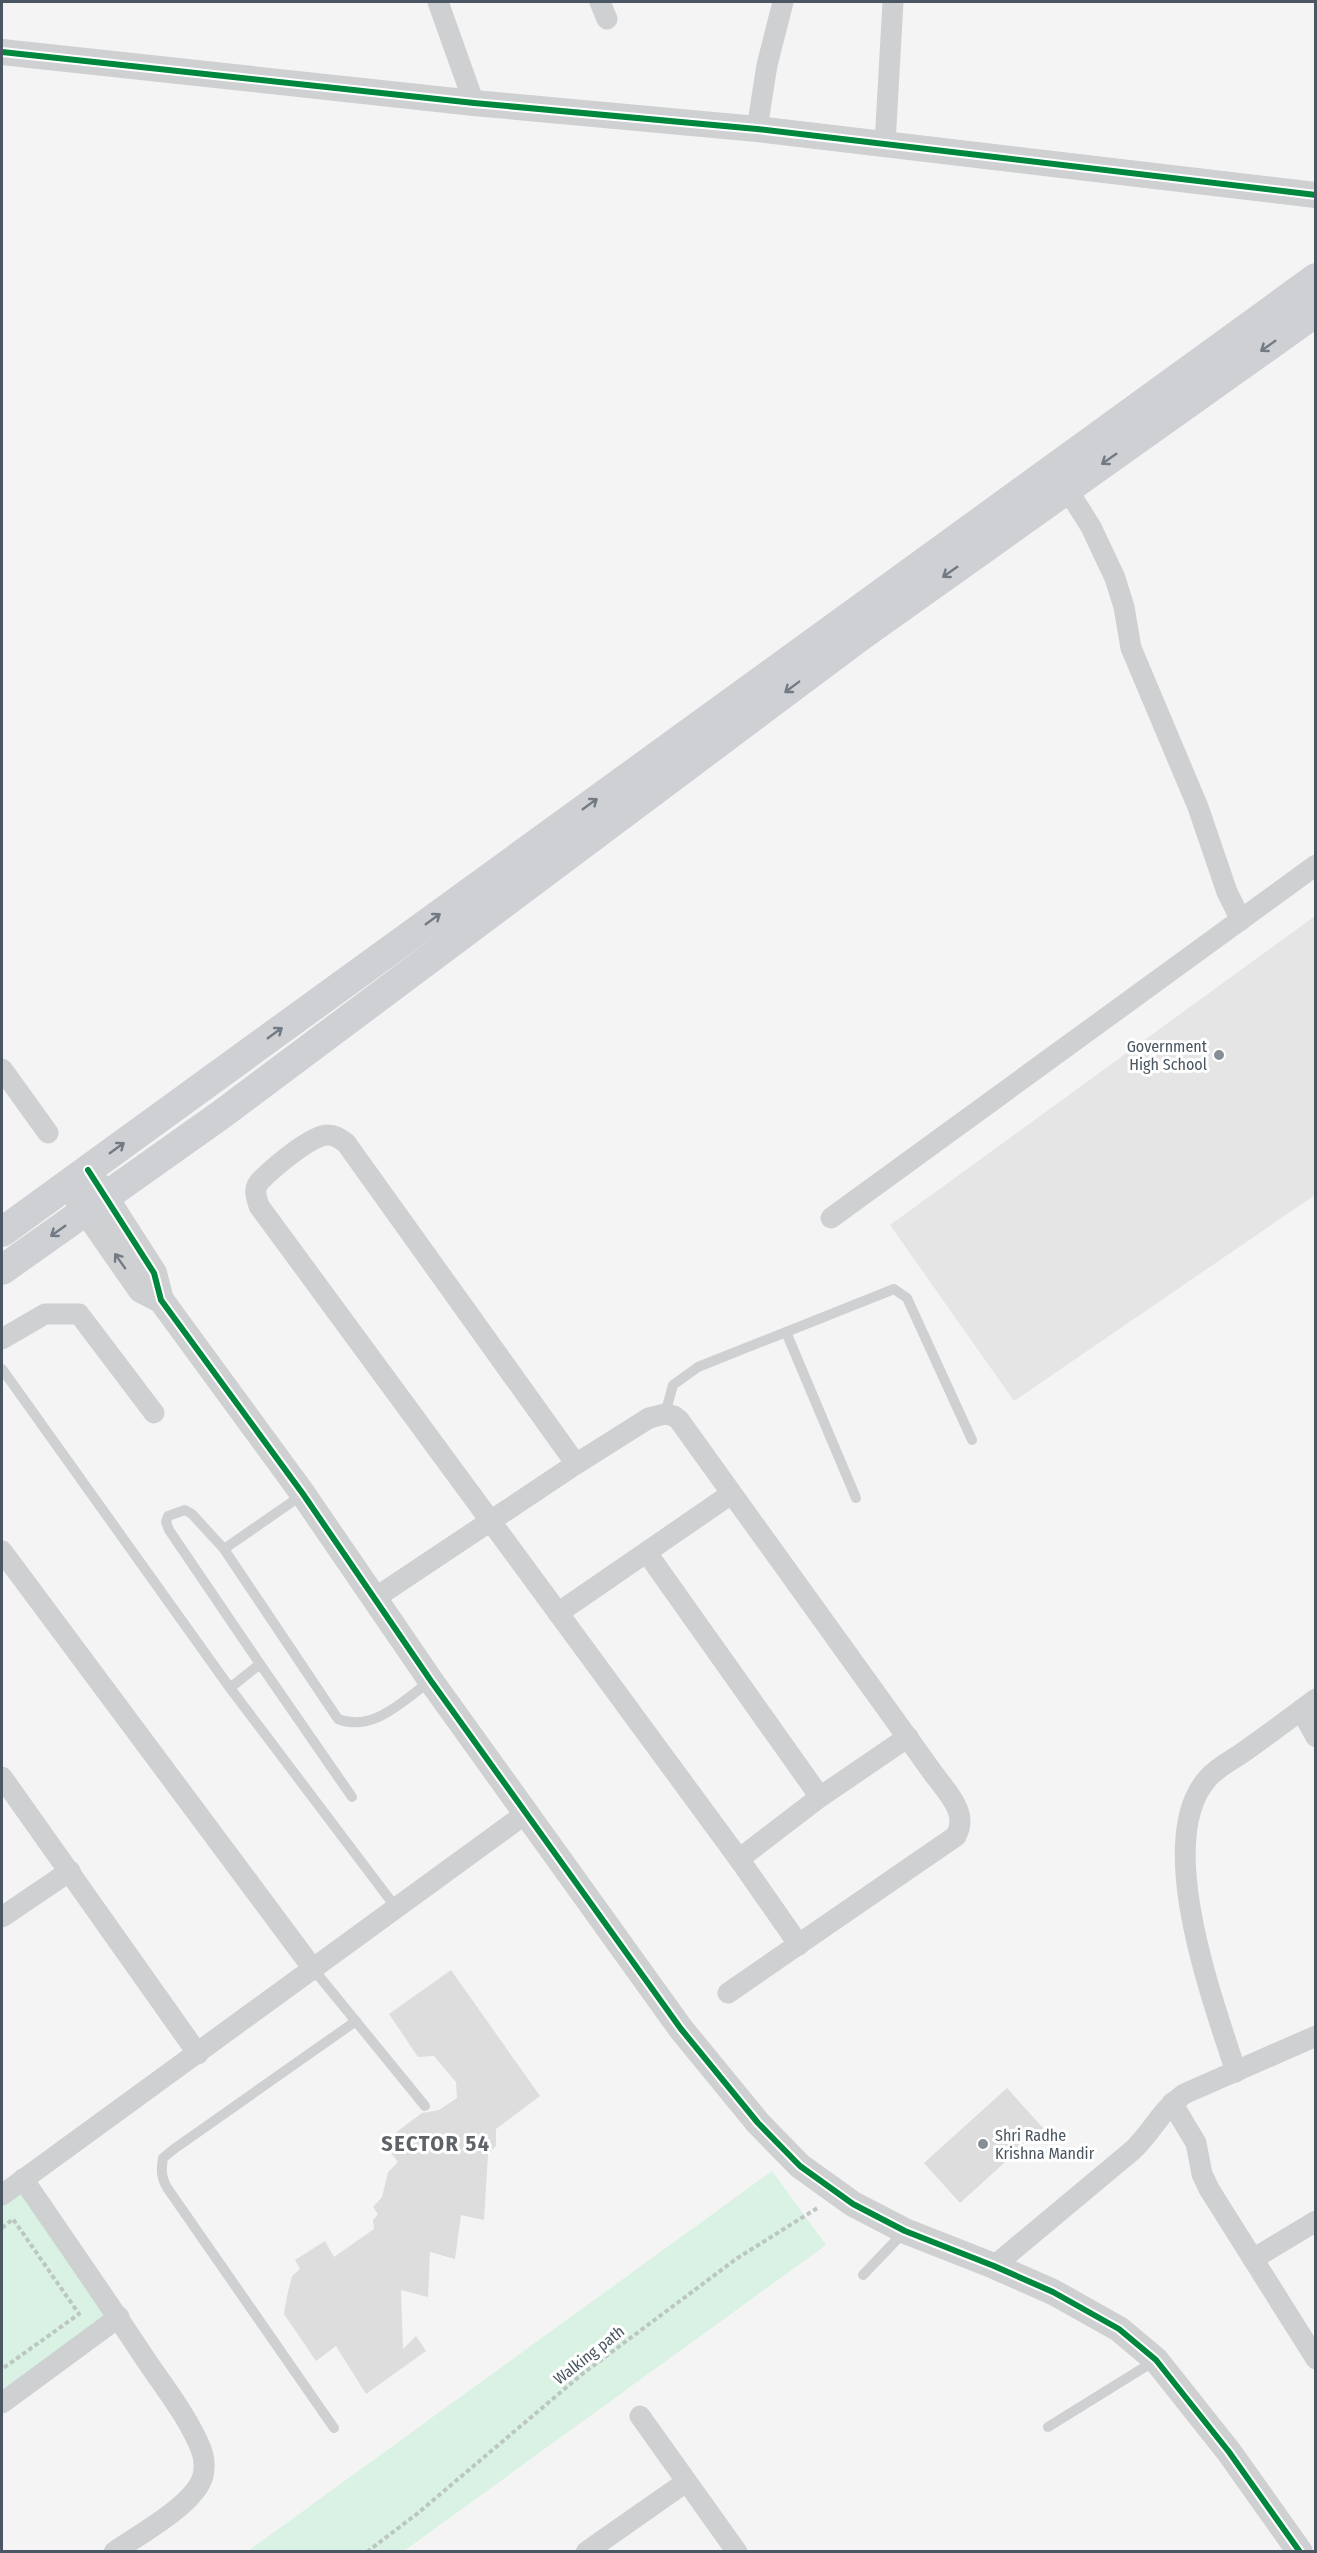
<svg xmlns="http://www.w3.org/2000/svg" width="1317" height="2553" font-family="'Fira Sans Condensed',sans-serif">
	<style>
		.education { fill: #e6e5e6 }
		.green { fill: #d9f2e3 }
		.building { fill: #ddddde }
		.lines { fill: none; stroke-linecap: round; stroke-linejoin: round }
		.path { stroke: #bcc7c4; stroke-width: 4; stroke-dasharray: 4.5 3; stroke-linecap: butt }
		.service { stroke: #ced0d2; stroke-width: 10 }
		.minor { stroke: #ced0d2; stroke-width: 21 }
		.tertiary { stroke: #ced0d2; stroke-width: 26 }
		.secondary { stroke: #ced0d4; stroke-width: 30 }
		.cycleway-casing { stroke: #fff; stroke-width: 10 }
		.cycleway { stroke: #00873e; stroke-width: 6 }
		.oneway { stroke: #727b84 }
		.oneway2 { stroke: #727b83 }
		.poi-dot { fill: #868d94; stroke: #fff; stroke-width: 2 }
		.labels { text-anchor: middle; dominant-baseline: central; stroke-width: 6; stroke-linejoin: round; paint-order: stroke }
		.poi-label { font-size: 16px; fill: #4a5661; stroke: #fff; text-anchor: end }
		.street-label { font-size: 16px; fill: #4a5661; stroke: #fff }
		.district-label { font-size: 22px; font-weight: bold; letter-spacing: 1.5px; fill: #5f6368; stroke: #fff }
	</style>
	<rect width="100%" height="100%" fill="#f4f4f4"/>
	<polygon class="education" points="1315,916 1315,1195 1014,1401 890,1225"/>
	<g class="green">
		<polygon points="772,2171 826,2245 404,2551 248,2551"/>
		<polygon points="23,2179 119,2317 2,2403 2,2195"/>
	</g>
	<g class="building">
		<polygon points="451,1970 540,2096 496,2129 496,2146 488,2154 484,2220 461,2215 455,2259 430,2252 428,2297 401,2290 403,2349 416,2336 426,2351 366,2394 336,2346 316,2361 284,2314 287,2296 292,2276 300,2269 295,2260 325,2241 334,2257 374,2229 373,2220 378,2214 373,2207 382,2197 388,2172 398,2162 383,2142 422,2113 439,2110 457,2098 456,2082 434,2056 418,2057 389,2014"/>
		<polygon points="1007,2088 1043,2128 960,2203 924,2163"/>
	</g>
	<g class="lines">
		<g class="path">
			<polyline points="2,2228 13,2219 79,2314 2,2369"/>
			<polyline points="367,2552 418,2513 581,2375 736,2259 819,2207"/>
		</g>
		<g class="service">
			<polyline points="786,1332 856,1498"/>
			<polyline points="2,1369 230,1688 397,1909"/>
			<polyline points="665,1414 673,1385 698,1367 894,1289 907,1298 972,1440"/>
			<path d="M224,1549L338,1719C373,1733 404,1700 430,1681"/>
			<polyline points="260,1664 169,1530 166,1522 168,1516 185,1510 192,1514 224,1549 302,1495"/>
			<polyline points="230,1688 260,1664 352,1797"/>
			<polyline points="314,1970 425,2106"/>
			<polyline points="863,2275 905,2231"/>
			<polyline points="1048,2427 1156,2360"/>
			<path d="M334,2428L168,2189C161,2178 161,2170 163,2158L174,2149L356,2021"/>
		</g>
		<g class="minor">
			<polyline points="438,2 474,103"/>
			<polyline points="600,2 607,19"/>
			<polyline points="757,129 767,65 783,2"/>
			<polyline points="885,144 893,2"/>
			<polyline points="1067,489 1091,527 1115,578 1124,607 1131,648 1198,807 1227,892 1241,920"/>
			<polyline points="2,1069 48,1133"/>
			<polyline points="831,1218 1316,865"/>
			<polyline points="2,1339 45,1314 79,1314 154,1413"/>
			<path d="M576,1464L346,1143C341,1139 335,1135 328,1135C311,1135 273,1168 260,1181C253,1189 256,1196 259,1206L739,1859L799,1945"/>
			<polyline points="2,1551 314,1970"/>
			<polyline points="647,1553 820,1797"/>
			<path d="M375,1598L576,1464L649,1418L665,1414L674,1416L679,1420L933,1773C947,1792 969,1813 956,1836L728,1993"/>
			<polyline points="558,1613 731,1494"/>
			<polyline points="1301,1710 1316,1737"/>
			<polyline points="2,1777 198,2054"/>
			<polyline points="739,1859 820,1797 908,1737"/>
			<polyline points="2,1917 70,1871"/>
			<path d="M1236,2072C1214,2003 1152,1840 1208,1778C1218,1767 1234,1759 1245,1751C1269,1734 1292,1717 1316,1699"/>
			<polyline points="1172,2103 1196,2143 1202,2174 1209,2189 1316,2359"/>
			<path d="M23,2179C64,2239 106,2299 146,2360C165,2388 188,2417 201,2449C204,2457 205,2467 203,2476C195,2505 138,2535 114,2552"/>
			<polyline points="2,2195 525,1814"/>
			<polyline points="1253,2259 1316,2221"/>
			<path d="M994,2266L1133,2150C1153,2131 1160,2111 1184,2094L1316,2036"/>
			<polyline points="2,2403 119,2317"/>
			<polyline points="640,2416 737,2552"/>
			<polyline points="586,2552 686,2482"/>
		</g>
		<g class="tertiary">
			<polyline points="2,52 474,103 757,129 1316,195"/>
			<polyline points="88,1170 154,1273 161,1300 303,1494 431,1681 681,2029 758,2123 800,2166 853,2204 905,2231 994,2266 1053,2292 1119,2329 1156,2360 1229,2452 1300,2552"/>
			<polyline points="67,1184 141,1290 161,1300"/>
		</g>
		<g class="secondary">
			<polyline points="2,1232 1316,278"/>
			<polyline points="2,1270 222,1114 862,635 1316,312"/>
		</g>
		<defs>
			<g id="cycleway">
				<polyline points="2,52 474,103 757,129 1316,195"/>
				<polyline points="88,1170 154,1273 161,1300 303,1494 431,1681 681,2029 758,2123 800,2166 853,2204 905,2231 994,2266 1053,2292 1119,2329 1156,2360 1229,2452 1300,2552"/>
			</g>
		</defs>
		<use href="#cycleway" class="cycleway-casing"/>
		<use href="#cycleway" class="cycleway"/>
	</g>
	<defs><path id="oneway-shaft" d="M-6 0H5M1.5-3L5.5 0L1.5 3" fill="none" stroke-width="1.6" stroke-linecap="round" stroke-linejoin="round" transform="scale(1.5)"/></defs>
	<g class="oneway">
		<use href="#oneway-shaft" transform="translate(1268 346) rotate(145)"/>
		<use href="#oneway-shaft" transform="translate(1109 459) rotate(145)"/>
		<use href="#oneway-shaft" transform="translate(950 572) rotate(145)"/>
		<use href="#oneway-shaft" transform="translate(792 687) rotate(143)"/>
		<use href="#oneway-shaft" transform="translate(590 804) rotate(-36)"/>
		<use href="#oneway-shaft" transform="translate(433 919) rotate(-36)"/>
		<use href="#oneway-shaft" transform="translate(275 1033) rotate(-36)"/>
		<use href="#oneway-shaft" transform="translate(117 1148) rotate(-36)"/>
		<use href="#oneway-shaft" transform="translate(58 1231) rotate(145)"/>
	</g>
	<use class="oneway2" href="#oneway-shaft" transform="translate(120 1261) rotate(-125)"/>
	<g class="poi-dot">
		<circle cx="1219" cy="1055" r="6"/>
		<circle cx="983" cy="2144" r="6"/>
	</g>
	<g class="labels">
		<g class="poi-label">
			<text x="1207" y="1046">Government<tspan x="1207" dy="18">High School</tspan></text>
			<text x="995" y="2135" text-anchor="start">Shri Radhe<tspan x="995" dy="18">Krishna Mandir</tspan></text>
		</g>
		<g class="street-label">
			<text transform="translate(589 2355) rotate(-38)">Walking path</text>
		</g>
		<g class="district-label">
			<text x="436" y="2143">SECTOR 54</text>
		</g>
	</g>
	<rect width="1317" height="2553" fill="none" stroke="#4a5661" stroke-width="6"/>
</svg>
